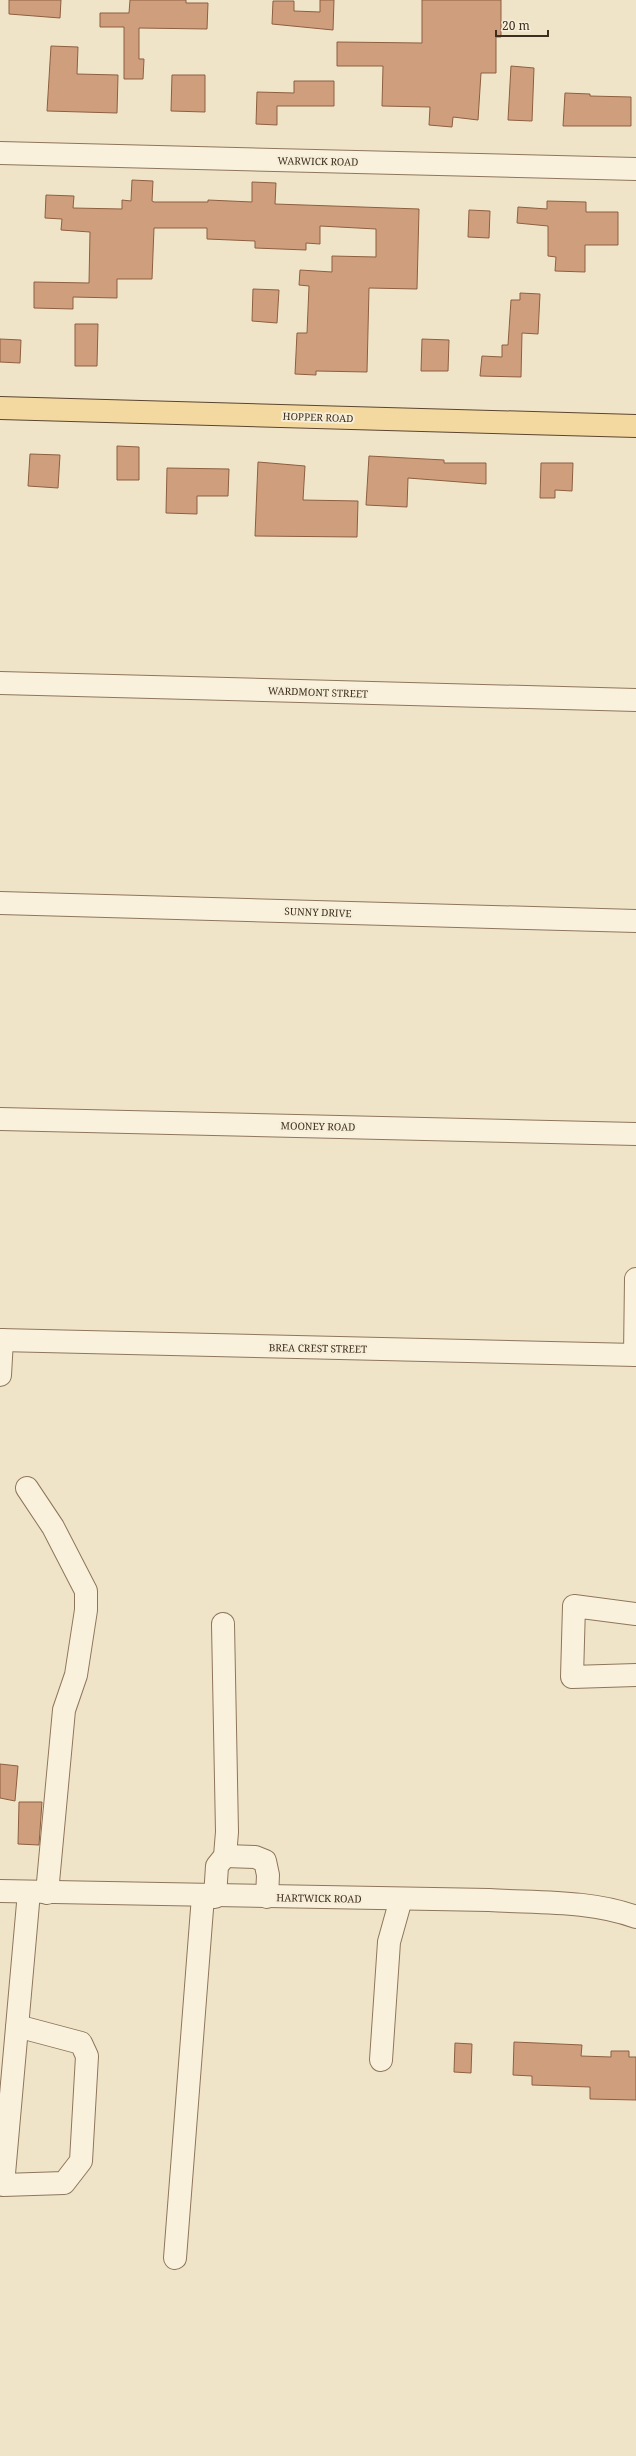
<svg xmlns="http://www.w3.org/2000/svg" width="636" height="2456" font-family="'Noto Serif',serif">
	<style>
		.building { fill: #cf9f7d; stroke: #8d5f41 }
		.lines { fill: none; stroke-linecap: round; stroke-linejoin: round }
		.minor-casing { stroke: #8d765c; stroke-width: 24 }
		.major-casing { stroke: #5b4430; stroke-width: 24 }
		.minor { stroke: #faf1dc; stroke-width: 22 }
		.major { stroke: #f3d9a0; stroke-width: 22 }
		.labels { text-anchor: middle; dominant-baseline: central; stroke-width: 4; stroke-linejoin: round; paint-order: stroke }
		.street-label { font-size: 10px; fill: #3d2e20; stroke: #f7eed8 }
	</style>
	<rect width="100%" height="100%" fill="#f0e4c8"/>
	<g class="building">
		<polygon points="9,0 61,0 60,18 9,14"/>
		<polygon points="130,0 186,0 186,3 208,3 207,29 139,28 139,59 144,59 143,79 124,79 124,27 100,27 100,13 129,13"/>
		<polygon points="320,0 334,0 333,30 272,24 273,1 294,1 294,11 320,12"/>
		<polygon points="422,0 501,0 501,37 496,37 496,73 481,73 478,120 453,117 452,127 429,125 430,107 382,106 383,66 337,66 337,42 422,43"/>
		<polygon points="51,46 78,47 77,74 118,75 117,113 47,111"/>
		<polygon points="511,66 534,68 532,121 508,120"/>
		<polygon points="172,75 205,75 205,112 171,111"/>
		<polygon points="294,81 334,81 334,106 277,106 277,125 256,124 257,92 294,93"/>
		<polygon points="565,93 590,94 590,96 631,97 631,126 563,126"/>
		<polygon points="132,180 153,181 152,201 154,202 208,202 208,200 252,202 252,182 276,183 275,204 419,209 417,289 369,288 367,372 316,371 316,375 295,374 297,333 307,333 309,286 299,285 300,270 332,272 332,256 376,257 376,229 320,226 320,244 306,243 306,250 255,248 255,241 207,239 207,228 154,228 152,279 117,279 117,298 73,297 73,309 34,308 34,282 89,283 90,232 61,230 62,219 45,218 46,195 74,196 73,208 122,209 122,200 131,201"/>
		<polygon points="547,201 586,202 586,212 618,212 618,245 585,245 585,272 555,271 556,257 548,256 548,226 517,223 518,207 547,209"/>
		<polygon points="469,210 490,211 489,238 468,237"/>
		<polygon points="253,289 279,290 277,323 252,321"/>
		<polygon points="520,293 540,294 538,334 522,333 521,377 480,376 482,356 502,357 502,345 508,345 511,300 520,300"/>
		<polygon points="75,324 98,324 97,366 75,366"/>
		<polygon points="0,339 21,340 20,363 0,362"/>
		<polygon points="422,339 449,340 448,371 421,371"/>
		<polygon points="117,446 139,447 139,480 117,480"/>
		<polygon points="30,454 60,455 58,488 28,486"/>
		<polygon points="369,456 444,460 444,463 486,463 486,484 408,478 407,507 366,505"/>
		<polygon points="258,462 305,466 303,500 358,501 357,537 255,536"/>
		<polygon points="541,463 573,463 572,491 555,490 555,498 540,498"/>
		<polygon points="167,468 229,469 228,496 197,496 197,514 166,513"/>
		<polygon points="0,1764 18,1766 15,1801 0,1798"/>
		<polygon points="19,1802 42,1802 39,1845 18,1844"/>
		<polygon points="514,2042 582,2045 581,2056 611,2057 611,2051 629,2051 629,2057 636,2057 636,2100 590,2099 590,2087 532,2085 532,2076 513,2075"/>
		<polygon points="455,2043 472,2044 471,2073 454,2072"/>
	</g>
	<g class="lines">
		<defs>
			<g id="minor">
				<polyline points="0,153 636,169"/>
				<polyline points="0,683 636,700"/>
				<polyline points="0,903 636,921"/>
				<polyline points="0,1119 636,1134"/>
				<polyline points="0,1340 636,1355"/>
				<polyline points="635,1355 636,1279"/>
				<polyline points="0,1375 2,1340"/>
				<polyline points="27,1488 53,1527 86,1591 86,1610 76,1675 64,1710 47,1893"/>
				<polyline points="636,1614 574,1606 572,1677 636,1675"/>
				<polyline points="225,1856 255,1857 265,1861 268,1875 267,1897"/>
				<path d="M0,1891L489,1900C537,1903 590,1900 636,1917"/>
				<polyline points="215,1897 217,1866 225,1856 227,1832 223,1624"/>
				<polyline points="17,2026 81,2043 87,2056 81,2161 64,2183 3,2185 29,1892"/>
				<polyline points="381,2060 389,1942 401,1899"/>
				<polyline points="175,2258 203,1896"/>
			</g>
			<polyline id="major" points="0,408 636,426"/>
		</defs>
		<use href="#minor" class="minor-casing"/>
		<use href="#major" class="major-casing"/>
		<use href="#minor" class="minor"/>
		<use href="#major" class="major"/>
	</g>
	<g class="labels">
		<g class="street-label">
			<text transform="translate(318 161) rotate(1)">WARWICK ROAD</text>
			<text transform="translate(318 417) rotate(2)">HOPPER ROAD</text>
			<text transform="translate(318 692) rotate(2)">WARDMONT STREET</text>
			<text transform="translate(318 912) rotate(2)">SUNNY DRIVE</text>
			<text transform="translate(318 1126) rotate(1)">MOONEY ROAD</text>
			<text transform="translate(318 1348) rotate(1)">BREA CREST STREET</text>
			<text transform="translate(319 1898) rotate(1)">HARTWICK ROAD</text>
		</g>
	</g>
	<path d="M496 30v6h52v-6" fill="none" stroke="#3d2e20" stroke-width="2"/>
	<text x="502" y="30" font-size="12" fill="#3d2e20" stroke="#f7eed8" stroke-width="3" paint-order="stroke">20 m</text>
</svg>
